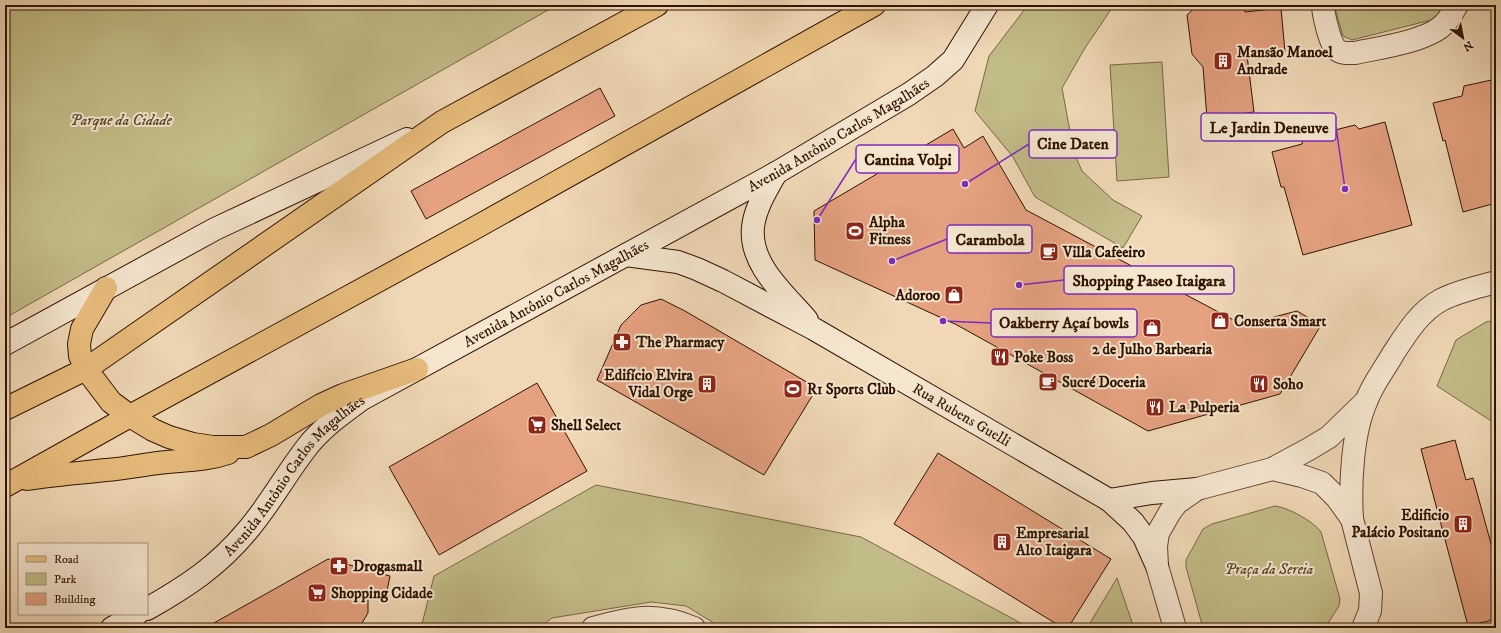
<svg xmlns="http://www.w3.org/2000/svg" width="1501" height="633" font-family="'IM FELL DW Pica',serif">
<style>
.green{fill:#c2bc88;stroke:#786844}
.building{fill:#e5a180;stroke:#2f1301}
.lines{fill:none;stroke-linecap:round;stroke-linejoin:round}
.street-casing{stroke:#5f442e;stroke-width:24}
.secondary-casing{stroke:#2f1301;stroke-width:24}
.primary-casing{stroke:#2f1301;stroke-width:24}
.street{stroke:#f5e6d0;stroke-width:22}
.secondary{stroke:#f5e6d0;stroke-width:22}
.primary{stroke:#e8bc7b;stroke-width:22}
.labels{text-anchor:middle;stroke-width:4;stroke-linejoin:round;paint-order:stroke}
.poi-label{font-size:15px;font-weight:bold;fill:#2f1301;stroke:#f5e6d0;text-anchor:start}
.park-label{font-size:15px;font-style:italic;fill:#5b462a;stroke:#f5e6d0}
.street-label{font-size:15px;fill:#2f1301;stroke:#f5e6d0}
.leader{fill:none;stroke:#7b2cbf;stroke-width:1.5}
.callout-dot{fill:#7b2cbf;stroke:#f5e6d0;stroke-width:1.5}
.callout{fill:#f5e6d0;stroke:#7b2cbf;stroke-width:1.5}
.callout-label{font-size:16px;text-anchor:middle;font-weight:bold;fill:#2f1301}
</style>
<rect width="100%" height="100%" fill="#f0d8b6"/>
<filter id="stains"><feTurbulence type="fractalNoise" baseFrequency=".005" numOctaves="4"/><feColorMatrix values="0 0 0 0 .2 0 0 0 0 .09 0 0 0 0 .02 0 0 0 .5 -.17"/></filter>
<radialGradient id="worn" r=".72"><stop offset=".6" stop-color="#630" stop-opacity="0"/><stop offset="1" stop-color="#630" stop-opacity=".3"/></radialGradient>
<g class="green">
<path d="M5,5H557L5,318Z"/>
<path d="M1028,5H1114L1085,48L1062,88L1074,153L1082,171L1113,200L1142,216L1123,248L1035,197L1013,157L975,111L989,56Z"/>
<path d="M1334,5H1444L1438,14L1431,20L1352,40L1343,36Z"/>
<path d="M1162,62L1169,177L1117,181L1110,65Z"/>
<path d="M1496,320V424L1437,386L1456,340L1486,322Z"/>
<path d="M596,485L861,537L1030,628H722L686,606L651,602L552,618L538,628H421L434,576Z"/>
<path d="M1275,506C1289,508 1313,521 1321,532L1340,599L1339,606L1325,628H1203L1186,567V560L1203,529L1212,524Z"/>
<path d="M1117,578L1134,628H1087Z"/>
</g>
<g class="building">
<path d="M1198,5H1244L1245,12L1281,8L1285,52L1247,55L1254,112L1207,118L1203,67L1192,54L1187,15Z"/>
<path d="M1496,79V203L1463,212L1445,140L1443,141L1433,103L1462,96L1464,86Z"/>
<path d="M600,88L615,116L426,219L411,191Z"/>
<path d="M1385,122L1412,225L1303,255L1284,187H1281L1272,152L1302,144L1303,138L1355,125L1359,129Z"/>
<path d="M953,129L964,148L983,136L1026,210L1243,325L1297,311L1321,325L1280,394L1148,431L957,325L815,260L814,211Z"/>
<path d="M661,299L685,311L817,388L764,475L597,380L621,325L641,305Z"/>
<path d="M537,383L587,471L439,555L389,467Z"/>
<path d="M1455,440L1466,480L1473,478L1496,562V619L1468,626L1421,449Z"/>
<path d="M938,453L1111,559L1068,628H1063L894,524Z"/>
<path d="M328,559L390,576L386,596L368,591V613L359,628H205Z"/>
</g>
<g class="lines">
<g class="street-casing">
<g id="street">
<path d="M1323,5C1323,13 1330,44 1336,49C1341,54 1348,53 1355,53C1378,48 1430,41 1445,23C1450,18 1453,11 1457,5"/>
<path d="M1272,469L1309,449L1329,437L1364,403"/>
<path d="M1352,519C1350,484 1352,434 1366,402C1372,385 1384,370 1393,354C1406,334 1419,312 1441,300C1458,291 1478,287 1496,282"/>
<path d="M593,628C632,617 655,612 694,628"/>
<path d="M1175,628L1157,566L1156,546L1158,533L1170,512L1177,503L1197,489L1272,469L1302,476L1322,483L1337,498L1352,519L1371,593L1370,611L1363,628"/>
</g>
</g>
<g class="secondary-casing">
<g id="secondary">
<path d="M776,173C767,189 755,208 753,227C749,265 785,294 807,320"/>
<path id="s1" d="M626,255L678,262L697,269L723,281L814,329L1109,500L1133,522L1144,537L1157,566"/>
<path d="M5,344L215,229L407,139"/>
<path d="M1109,500L1152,493L1197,489"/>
<path id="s2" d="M147,609C186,587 218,566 247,531C271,503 288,470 311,442C326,425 344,412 362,399L776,173L909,94L935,76L953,60L987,5"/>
<path d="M112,628L137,614"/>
</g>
</g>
<g class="primary-casing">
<g id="primary">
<path d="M106,288L82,329L79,344L80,356L86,369L111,402L130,416L153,430L169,437L193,444L213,447H246L271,435L321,405L343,395L417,369"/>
<path d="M5,409L86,369L442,122L657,5"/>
<path d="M27,479C53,475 80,473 106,470C124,469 141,465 158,463C182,460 205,461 228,453"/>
<path d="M5,486L130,416L473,229L874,5"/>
</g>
</g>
<use href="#street" class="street"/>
<use href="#secondary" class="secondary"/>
<use href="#primary" class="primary"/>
</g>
<defs>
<g id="building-square" transform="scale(1)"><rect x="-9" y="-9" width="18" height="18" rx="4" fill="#8f2418" stroke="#f5e6d0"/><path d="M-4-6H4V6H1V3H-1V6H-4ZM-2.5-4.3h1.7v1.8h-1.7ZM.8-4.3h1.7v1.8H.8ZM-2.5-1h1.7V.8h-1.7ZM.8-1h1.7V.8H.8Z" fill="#fff"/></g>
<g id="stadium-square" transform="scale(1)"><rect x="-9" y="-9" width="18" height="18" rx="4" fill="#8f2418" stroke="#f5e6d0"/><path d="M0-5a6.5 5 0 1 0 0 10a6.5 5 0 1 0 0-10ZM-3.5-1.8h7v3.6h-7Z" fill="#fff"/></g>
<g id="cafe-square" transform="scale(1)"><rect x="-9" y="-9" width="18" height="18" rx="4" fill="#8f2418" stroke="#f5e6d0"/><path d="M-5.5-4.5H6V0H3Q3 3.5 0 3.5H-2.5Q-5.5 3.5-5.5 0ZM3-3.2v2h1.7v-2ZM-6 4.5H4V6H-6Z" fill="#fff"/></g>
<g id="shop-square" transform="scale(1)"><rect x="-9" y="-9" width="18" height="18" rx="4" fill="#8f2418" stroke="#f5e6d0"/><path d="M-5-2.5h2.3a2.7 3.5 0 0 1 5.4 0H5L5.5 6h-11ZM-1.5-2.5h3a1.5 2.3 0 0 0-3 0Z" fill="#fff"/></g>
<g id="pharmacy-square" transform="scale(1)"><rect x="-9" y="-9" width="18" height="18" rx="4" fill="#8f2418" stroke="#f5e6d0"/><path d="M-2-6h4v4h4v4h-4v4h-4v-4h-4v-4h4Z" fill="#fff"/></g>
<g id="restaurant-square" transform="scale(1)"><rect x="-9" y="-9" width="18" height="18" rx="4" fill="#8f2418" stroke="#f5e6d0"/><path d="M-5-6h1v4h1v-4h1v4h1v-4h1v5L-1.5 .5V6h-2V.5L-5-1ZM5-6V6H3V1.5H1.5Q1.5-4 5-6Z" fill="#fff"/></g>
<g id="supermarket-square" transform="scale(1)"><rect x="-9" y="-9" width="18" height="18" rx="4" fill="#8f2418" stroke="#f5e6d0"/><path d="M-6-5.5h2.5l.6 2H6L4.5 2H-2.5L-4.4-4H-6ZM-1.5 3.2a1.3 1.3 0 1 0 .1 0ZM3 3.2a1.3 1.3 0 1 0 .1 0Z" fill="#fff"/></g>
</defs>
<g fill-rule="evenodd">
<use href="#building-square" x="1223" y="61"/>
<use href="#stadium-square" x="855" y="231"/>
<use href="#cafe-square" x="1049" y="252"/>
<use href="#shop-square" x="954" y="295"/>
<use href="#shop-square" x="1220" y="321"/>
<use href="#shop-square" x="1152" y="328"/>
<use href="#pharmacy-square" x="622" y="342"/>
<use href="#restaurant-square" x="1000" y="357"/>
<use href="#cafe-square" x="1048" y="382"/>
<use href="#building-square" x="707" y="384"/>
<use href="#restaurant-square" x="1259" y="384"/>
<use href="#stadium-square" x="793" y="389"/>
<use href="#restaurant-square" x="1155" y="407"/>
<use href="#supermarket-square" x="537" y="425"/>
<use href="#building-square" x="1463" y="524"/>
<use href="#building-square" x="1002" y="542"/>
<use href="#pharmacy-square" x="339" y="566"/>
<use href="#supermarket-square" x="317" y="593"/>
</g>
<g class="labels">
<g class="poi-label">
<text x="1237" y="57">Mansão Manoel<tspan x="1237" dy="17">Andrade</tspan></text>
<text x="869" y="227">Alpha<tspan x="869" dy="17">Fitness</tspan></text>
<text x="1063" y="257">Villa Cafeeiro</text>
<text x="940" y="300" text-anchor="end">Adoroo</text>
<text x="1234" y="326">Conserta Smart</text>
<text x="636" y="347">The Pharmacy</text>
<text x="1152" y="354" text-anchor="middle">2 de Julho Barbearia</text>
<text x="1014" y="362">Poke Boss</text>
<text x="693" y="380" text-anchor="end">Edifício Elvira<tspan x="693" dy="17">Vidal Orge</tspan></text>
<text x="1062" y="387">Sucré Doceria</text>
<text x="1273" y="389">Soho</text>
<text x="807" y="394">R1 Sports Club</text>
<text x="1169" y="412">La Pulperia</text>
<text x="551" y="430">Shell Select</text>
<text x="1449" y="520" text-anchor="end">Edificio<tspan x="1449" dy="17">Palácio Positano</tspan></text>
<text x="1016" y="538">Empresarial<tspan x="1016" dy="17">Alto Itaigara</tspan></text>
<text x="353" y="571">Drogasmall</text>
<text x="331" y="598">Shopping Cidade</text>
</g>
<g class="park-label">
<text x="121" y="125">Parque da Cidade</text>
<text x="1269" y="574">Praça da Sereia</text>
</g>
<g class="street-label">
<text dy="5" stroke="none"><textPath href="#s2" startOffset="849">Avenida Antônio Carlos Magalhães</textPath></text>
<text dy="5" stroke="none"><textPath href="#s2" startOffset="525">Avenida Antônio Carlos Magalhães</textPath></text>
<text dy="5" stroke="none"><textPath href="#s1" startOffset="375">Rua Rubens Guelli</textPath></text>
<text dy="5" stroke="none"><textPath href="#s2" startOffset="201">Avenida Antônio Carlos Magalhães</textPath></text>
</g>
</g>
<path class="leader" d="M1345 189L1336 127M965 184L1029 144M817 220L856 159M892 261L947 239M1019 285L1064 280M943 321L991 323"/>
<g class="callout-dot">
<circle cx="1345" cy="189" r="4"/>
<circle cx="965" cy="184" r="4"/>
<circle cx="817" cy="220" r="4"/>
<circle cx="892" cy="261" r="4"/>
<circle cx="1019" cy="285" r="4"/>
<circle cx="943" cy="321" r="4"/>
</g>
<g class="callout">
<rect x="1201" y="113" width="135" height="28" rx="4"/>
<rect x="1029" y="130" width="88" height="28" rx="4"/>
<rect x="856" y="145" width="103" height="28" rx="4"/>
<rect x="947" y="225" width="85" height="28" rx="4"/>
<rect x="1064" y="266" width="170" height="28" rx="4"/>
<rect x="991" y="309" width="146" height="28" rx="4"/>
</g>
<g class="callout-label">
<text x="1269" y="133">Le Jardin Deneuve</text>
<text x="1073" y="149">Cine Daten</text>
<text x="908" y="165">Cantina Volpi</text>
<text x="990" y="245">Carambola</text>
<text x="1149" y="286">Shopping Paseo Itaigara</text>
<text x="1064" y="328">Oakberry Açaí bowls</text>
</g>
<rect width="1501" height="633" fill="none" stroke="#f0d8b6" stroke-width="20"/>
<rect x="6" y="6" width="1489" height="621" fill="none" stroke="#2f1301" stroke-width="2"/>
<rect x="10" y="10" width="1481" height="613" fill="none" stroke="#2f1301"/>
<rect x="18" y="543" width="130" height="72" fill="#f5e6d0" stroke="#a6927d"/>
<rect x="26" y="556" width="20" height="6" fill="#e8bc7b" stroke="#a6927d"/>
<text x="54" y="563" font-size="12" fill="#2f1301">Road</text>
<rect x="26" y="573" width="20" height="12" fill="#c2bc88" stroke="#a6927d"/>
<text x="54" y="583" font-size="12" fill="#2f1301">Park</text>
<rect x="26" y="593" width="20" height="12" fill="#e5a180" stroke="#a6927d"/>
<text x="54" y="603" font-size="12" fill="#2f1301">Building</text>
<g transform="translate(1463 38) rotate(148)" stroke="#f5e6d0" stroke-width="3" paint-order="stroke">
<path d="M0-3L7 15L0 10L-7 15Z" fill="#2f1301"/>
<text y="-6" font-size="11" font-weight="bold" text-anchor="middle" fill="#2f1301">N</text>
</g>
<rect width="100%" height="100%" filter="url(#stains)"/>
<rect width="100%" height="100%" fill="url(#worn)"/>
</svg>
